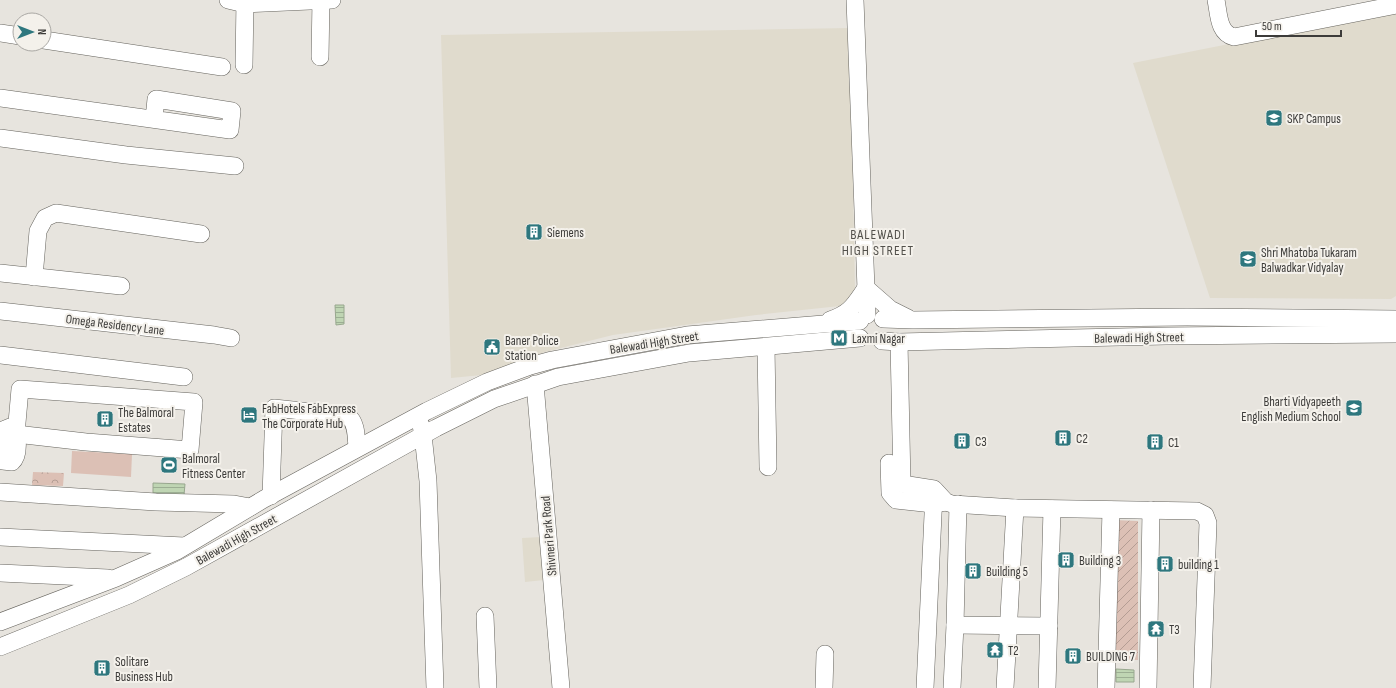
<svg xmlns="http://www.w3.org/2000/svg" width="1396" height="688" font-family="'Sofia Sans Condensed',sans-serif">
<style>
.built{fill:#e0dbcd}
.park{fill:url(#park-crowns)}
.garden{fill:url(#garden-furrows)}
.pitch{fill:#dcc0b5}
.water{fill:url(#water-rules);stroke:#98a78e}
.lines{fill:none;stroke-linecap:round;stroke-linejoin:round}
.minor-casing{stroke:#65635d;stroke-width:18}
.minor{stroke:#fff;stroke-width:17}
.labels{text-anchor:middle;stroke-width:4;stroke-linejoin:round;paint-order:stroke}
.poi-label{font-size:13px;fill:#3c3b39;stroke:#f4f1eb;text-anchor:start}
.street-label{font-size:13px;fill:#3c3b39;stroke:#f4f1eb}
.neighbourhood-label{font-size:14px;letter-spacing:1px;fill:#52504b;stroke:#f4f1eb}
</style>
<defs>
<pattern id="park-crowns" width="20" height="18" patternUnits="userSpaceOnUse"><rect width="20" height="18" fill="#dcc0b5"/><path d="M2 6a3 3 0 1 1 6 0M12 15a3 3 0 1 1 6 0" fill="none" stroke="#b49d94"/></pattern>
<pattern id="garden-furrows" width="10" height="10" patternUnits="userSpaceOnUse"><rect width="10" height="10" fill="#dcc0b5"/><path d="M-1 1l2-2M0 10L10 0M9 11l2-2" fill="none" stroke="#b49d94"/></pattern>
<pattern id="water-rules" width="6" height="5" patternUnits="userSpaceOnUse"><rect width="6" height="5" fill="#bfd5b3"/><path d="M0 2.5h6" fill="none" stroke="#9cae93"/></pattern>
</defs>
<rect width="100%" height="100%" fill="#e7e4de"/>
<g class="built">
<path d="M1396,11V296L1391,299L1210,298L1133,63Z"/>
<path d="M850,28L855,289L849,302L840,306L756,315L613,335L545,352L482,375L451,378L441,35Z"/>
<path d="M541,537L544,580L525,582L522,538Z"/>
</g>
<path class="park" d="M33,472L64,473L63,486L32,485Z"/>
<path class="garden" d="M1114,520L1138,521V660H1113Z"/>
<path class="pitch" d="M72,451L132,454L131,477L71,473Z"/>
<g class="water">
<path d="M335,305H344V324L336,325Z"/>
<path d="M153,483L185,484L184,495L153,494Z"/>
<path d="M1116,669L1134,670V682H1116Z"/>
</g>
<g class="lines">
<g class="minor-casing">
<g id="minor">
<path d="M228,0L245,4L332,0"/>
<path d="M855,0L867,315"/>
<path d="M1216,0C1219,14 1218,33 1234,37L1396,5"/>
<path d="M0,33L20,36"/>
<path d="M44,40L222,67"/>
<path d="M320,57L321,0"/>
<path d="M244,65L245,0"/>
<path d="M0,98L230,130L232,111L156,99L154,119"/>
<path d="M0,138L126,155L235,166"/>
<path d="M0,273L121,286"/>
<path d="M34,277L38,231L45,218L56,213L201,234"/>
<path d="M866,288L890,309L908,318"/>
<path d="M0,311L214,335L231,338"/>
<path d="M883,319L913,320L1187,317L1396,319"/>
<path d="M830,320C851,313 854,305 866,288"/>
<path d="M882,341L899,342L1166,336L1396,334"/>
<path d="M899,342L902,484L934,489L946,502L952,504L1015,508L1197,511L1205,515L1208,523L1202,688"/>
<path d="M766,347L768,467"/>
<path d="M0,355L184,377"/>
<path d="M535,384L561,688"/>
<path d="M20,389L194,402L190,450L86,442L16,434Z"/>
<path d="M421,425L423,435L428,481L435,688"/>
<path d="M10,427C20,432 19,456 12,462L3,461L2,457L3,430Z"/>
<path d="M889,463L890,493L896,500L933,504L946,502"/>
<path d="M0,492L156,502L234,504L250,507"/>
<path d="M271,496L274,408L348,416C357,423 356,437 357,448"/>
<path d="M958,504L955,625L1049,626"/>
<path d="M0,537L184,546"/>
<path d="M0,573L108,578"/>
<path d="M485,616L488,688"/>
<path d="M0,622L116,578L177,551L264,499L427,411L487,382L530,366L552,360L687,335L860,321"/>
<path d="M0,647L129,595L186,567L436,428L494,399L558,377L689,353L860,338"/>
<path d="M824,688L825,654"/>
<path d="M925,688L934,493"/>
<path d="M952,688L955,625"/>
<path d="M1005,688L1015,508"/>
<path d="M1047,688L1052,509"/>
<path d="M1106,688L1111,510"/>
<path d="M1148,688L1151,510"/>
</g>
</g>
<use href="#minor" class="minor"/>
</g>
<defs>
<g id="university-square" transform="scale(0.9)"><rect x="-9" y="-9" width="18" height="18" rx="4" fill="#2e777e" stroke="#f4f1eb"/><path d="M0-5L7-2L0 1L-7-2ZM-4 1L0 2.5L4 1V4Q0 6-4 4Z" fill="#fff"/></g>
<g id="building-square" transform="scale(0.9)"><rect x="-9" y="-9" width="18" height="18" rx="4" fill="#2e777e" stroke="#f4f1eb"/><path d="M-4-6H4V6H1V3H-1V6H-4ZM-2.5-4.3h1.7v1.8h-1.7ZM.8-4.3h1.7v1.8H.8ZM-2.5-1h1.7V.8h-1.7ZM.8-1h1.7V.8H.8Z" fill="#fff"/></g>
<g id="school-square" transform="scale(0.9)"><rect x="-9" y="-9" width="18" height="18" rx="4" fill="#2e777e" stroke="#f4f1eb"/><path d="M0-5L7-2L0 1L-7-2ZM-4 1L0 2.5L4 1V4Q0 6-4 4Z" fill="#fff"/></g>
<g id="metro-square" transform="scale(0.9)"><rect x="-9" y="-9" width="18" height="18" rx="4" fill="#2e777e" stroke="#f4f1eb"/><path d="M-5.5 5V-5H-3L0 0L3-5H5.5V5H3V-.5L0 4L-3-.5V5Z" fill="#fff"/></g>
<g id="civic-square" transform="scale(0.9)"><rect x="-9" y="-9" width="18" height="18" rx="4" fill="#2e777e" stroke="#f4f1eb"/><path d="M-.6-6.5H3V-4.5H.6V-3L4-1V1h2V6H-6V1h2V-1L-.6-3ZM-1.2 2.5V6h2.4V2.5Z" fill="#fff"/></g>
<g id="hotel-square" transform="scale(0.9)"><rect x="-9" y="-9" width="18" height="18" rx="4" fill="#2e777e" stroke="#f4f1eb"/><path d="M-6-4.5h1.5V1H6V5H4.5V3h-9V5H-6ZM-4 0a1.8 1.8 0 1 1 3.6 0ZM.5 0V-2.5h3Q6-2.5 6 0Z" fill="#fff"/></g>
<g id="stadium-square" transform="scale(0.9)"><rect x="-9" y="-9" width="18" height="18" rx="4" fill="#2e777e" stroke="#f4f1eb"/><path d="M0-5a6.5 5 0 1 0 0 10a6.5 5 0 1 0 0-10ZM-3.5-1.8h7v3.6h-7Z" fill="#fff"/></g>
<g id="temple-square" transform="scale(0.9)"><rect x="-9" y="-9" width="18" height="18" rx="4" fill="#2e777e" stroke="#f4f1eb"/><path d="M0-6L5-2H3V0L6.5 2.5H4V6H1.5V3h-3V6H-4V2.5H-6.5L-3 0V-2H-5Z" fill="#fff"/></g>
</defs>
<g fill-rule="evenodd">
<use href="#university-square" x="1274" y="118"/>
<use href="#building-square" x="534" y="232"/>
<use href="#school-square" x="1248" y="259"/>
<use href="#metro-square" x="839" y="338"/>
<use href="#civic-square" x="492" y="347"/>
<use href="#school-square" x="1354" y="408"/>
<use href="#hotel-square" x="249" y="415"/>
<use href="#building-square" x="105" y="419"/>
<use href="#building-square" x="1063" y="438"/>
<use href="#building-square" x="962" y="441"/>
<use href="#building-square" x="1155" y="442"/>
<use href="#stadium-square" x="169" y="465"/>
<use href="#building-square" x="1066" y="560"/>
<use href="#building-square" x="1165" y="564"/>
<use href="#building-square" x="973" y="571"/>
<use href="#temple-square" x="1156" y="629"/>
<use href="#temple-square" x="995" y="650"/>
<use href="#building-square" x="1073" y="656"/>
<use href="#building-square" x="102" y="668"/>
</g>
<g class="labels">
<g class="poi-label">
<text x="1287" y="123">SKP Campus</text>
<text x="547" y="237">Siemens</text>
<text x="1261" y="257">Shri Mhatoba Tukaram<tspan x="1261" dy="15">Balwadkar Vidyalay</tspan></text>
<text x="852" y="343">Laxmi Nagar</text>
<text x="505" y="345">Baner Police<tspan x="505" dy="15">Station</tspan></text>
<text x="1341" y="406" text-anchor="end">Bharti Vidyapeeth<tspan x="1341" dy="15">English Medium School</tspan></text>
<text x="262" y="413">FabHotels FabExpress<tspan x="262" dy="15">The Corporate Hub</tspan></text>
<text x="118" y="417">The Balmoral<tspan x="118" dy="15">Estates</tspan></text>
<text x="1076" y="443">C2</text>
<text x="975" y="446">C3</text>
<text x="1168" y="447">C1</text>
<text x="182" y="463">Balmoral<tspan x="182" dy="15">Fitness Center</tspan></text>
<text x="1079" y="565">Building 3</text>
<text x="1178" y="569">building 1</text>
<text x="986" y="576">Building 5</text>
<text x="1169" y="634">T3</text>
<text x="1008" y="655">T2</text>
<text x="1086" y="661">BUILDING 7</text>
<text x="115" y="666">Solitare<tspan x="115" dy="15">Business Hub</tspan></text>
</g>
<g class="street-label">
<text transform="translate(115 324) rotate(7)" y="5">Omega Residency Lane</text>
<text transform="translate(1139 337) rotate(-1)" y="5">Balewadi High Street</text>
<text transform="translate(654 342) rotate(-9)" y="5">Balewadi High Street</text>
<text transform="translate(548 536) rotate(-95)" y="5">Shivneri Park Road</text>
<text transform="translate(236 539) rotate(-29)" y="5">Balewadi High Street</text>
</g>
<g class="neighbourhood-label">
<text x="878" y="239">BALEWADI<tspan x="878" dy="16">HIGH STREET</tspan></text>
</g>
</g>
<g transform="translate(32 32) rotate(90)"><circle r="19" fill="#f4f1eb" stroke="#aaa8a4"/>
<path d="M0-3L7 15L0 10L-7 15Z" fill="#2e777e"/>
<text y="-6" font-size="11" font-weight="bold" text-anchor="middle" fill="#3c3b39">N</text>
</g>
<path d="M1256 30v6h85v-6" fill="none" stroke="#3c3b39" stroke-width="2"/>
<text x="1262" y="30" font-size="12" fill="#3c3b39" stroke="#f4f1eb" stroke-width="3" paint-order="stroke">50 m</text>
</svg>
